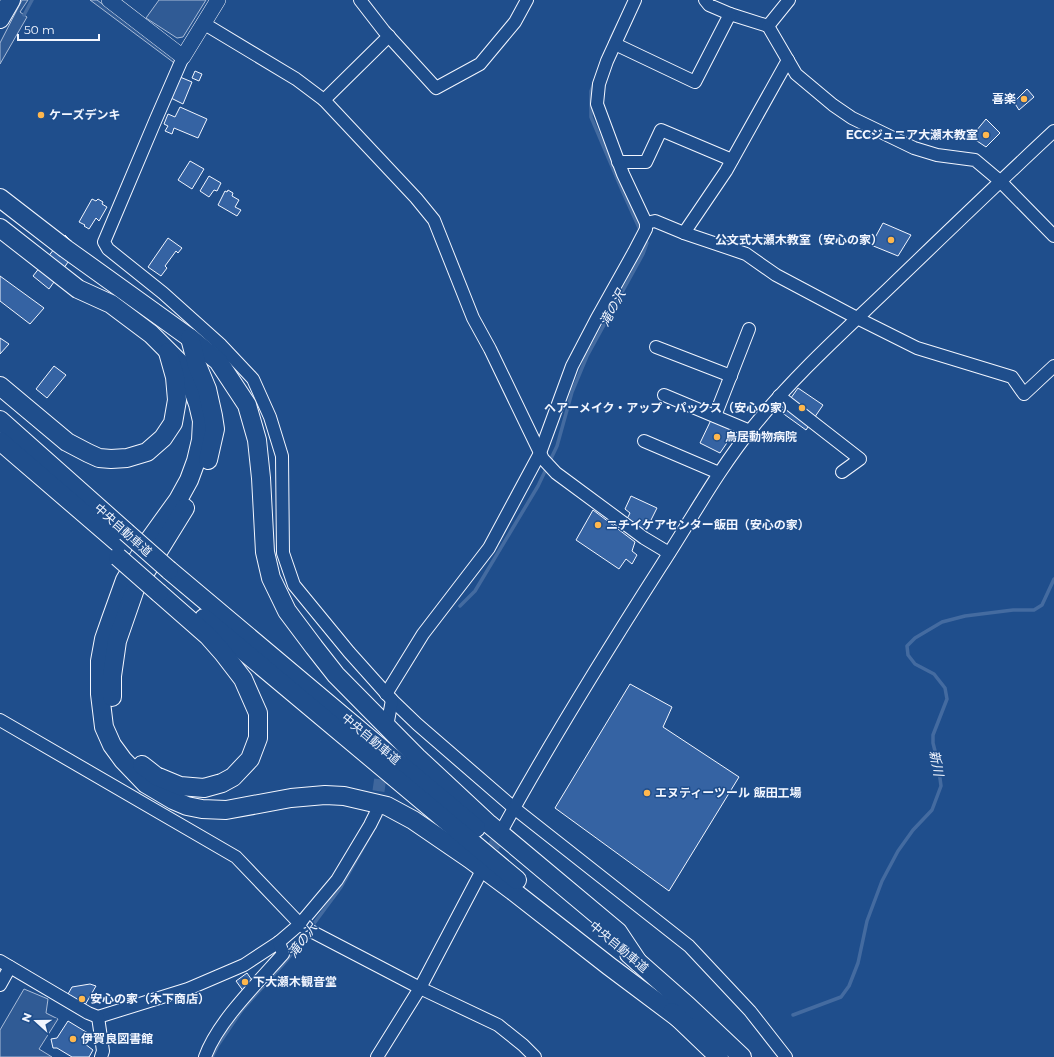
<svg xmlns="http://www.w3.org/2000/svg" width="1054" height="1057" font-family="Montserrat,'Noto Sans JP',sans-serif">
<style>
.built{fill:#305b95;stroke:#a8bbd7}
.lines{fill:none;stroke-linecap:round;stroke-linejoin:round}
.stream{stroke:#446ba0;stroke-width:3.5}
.building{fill:#3563a3;stroke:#f2f6ff}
.minor-tunnel{stroke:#3f679d;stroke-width:12;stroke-dasharray:12 6;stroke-linecap:butt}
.minor-casing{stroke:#f2f6ff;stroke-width:14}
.major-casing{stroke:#f2f6ff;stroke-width:16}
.highway-casing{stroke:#f2f6ff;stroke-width:20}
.minor{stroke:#1f4e8c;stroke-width:12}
.major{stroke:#1f4e8c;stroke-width:15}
.highway{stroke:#1f4e8c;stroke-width:18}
.highway-bridge-casing{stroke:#f2f6ff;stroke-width:20;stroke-linecap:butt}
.highway-bridge{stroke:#1f4e8c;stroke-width:18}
.poi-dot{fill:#ffb74d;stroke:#1f4e8c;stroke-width:1.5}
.labels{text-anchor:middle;stroke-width:3;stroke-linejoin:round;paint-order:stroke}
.poi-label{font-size:12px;font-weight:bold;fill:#f2f6ff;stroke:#1f4e8c;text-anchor:start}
.street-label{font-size:12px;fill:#f2f6ff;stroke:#1f4e8c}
.water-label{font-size:13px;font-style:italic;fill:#f2f6ff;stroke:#1f4e8c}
</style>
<rect width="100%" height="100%" fill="#1f4e8c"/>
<g class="built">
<path d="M22,0H28L20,12L27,17L0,64V43Z"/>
<path d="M90,0H97L175,58L176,62L175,65L173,62Z"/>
<path d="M159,0H206L183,37L177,38L146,18Z"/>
<path d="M24,989L48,999L46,1013L58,1019L39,1049L52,1057H0V1030Z"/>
</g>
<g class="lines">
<g class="stream">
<path d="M24,15L32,0"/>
<path d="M611,38L619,22"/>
<path d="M594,83L591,91V117L622,190L641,232"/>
<path d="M460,606L475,591L538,486L557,446L572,392L587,356L643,254L647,243L645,239"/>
<path d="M793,1015L841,997L849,986L858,963L867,921L882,881L898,851L913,830L932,810L941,786L938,763L933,743V735L947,699L945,688L934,674L915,664L908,655L907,646L915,638L942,622L965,616L1013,610H1034L1042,605L1054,579"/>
<path d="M212,1057L218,1045L242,1010L287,960L341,887L375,827"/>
</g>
</g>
<g class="building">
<path d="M195,71L202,74L199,81L192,78Z"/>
<path d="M180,77L192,82L183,104L171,98Z"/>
<path d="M1027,89L1034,97L1019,110L1014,102Z"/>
<path d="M180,107L207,119L198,138L174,128L172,134L165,131L168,126L164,124L168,114L175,117Z"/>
<path d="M986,119L1000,133L986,147L971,137Z"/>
<path d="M190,161L204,169L192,189L178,180Z"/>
<path d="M209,176L221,183L217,191L214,190L209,197L200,191Z"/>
<path d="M228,190L233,193L232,196L239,200L235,207L241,210L237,216L218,205L225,191L227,192Z"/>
<path d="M92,199L96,201L98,199L103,202L102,204L107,207L99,221L96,218L89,229L84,226L85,225L79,222Z"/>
<path d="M883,223L911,235L898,256L871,245Z"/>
<path d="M65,235L78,248L49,289L33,276Z"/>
<path d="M168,238L182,248L178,253L176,251L165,266L167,268L161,276L148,267Z"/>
<path d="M0,276L44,308L30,324L0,301Z"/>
<path d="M0,338L9,344L0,354Z"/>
<path d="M54,366L66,375L47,398L36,389Z"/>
<path d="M798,388L823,405L806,430L781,412Z"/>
<path d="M711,420L735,431L720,453L700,443Z"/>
<path d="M631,496L657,508L643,536L624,525L630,513L625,509Z"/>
<path d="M593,510L635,542L632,551L637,555L632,564L626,559L619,569L576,540Z"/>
<path d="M630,684L672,707L663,727L739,777L669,891L555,808Z"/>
<path d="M247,973L254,983L244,992L236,981Z"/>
<path d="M90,984L96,986L85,1005L68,994L72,987Z"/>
<path d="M68,1021L91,1035L85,1044L93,1050L89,1057H72L57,1048H53L51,1039L57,1038Z"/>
</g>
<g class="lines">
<g class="minor-tunnel">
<path d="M376,809L388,723"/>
<path d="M485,863L503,828"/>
</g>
<g class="minor-casing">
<g id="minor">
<path d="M360,0L384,31L436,88L480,64L515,22L527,0"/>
<path d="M705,0L709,5L730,14L768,26L796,74L833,105L852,118L914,148L937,155L975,160L1000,181L1054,236"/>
<path d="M203,23L296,79L324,100L416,198L434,220L473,318L490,349L543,459L556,473L644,538L669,553"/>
<path d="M768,26L789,0"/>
<path d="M615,44L695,82L730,14"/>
<path d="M183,57L156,119L104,242L108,249L163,293L221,345L253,379L270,417L282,456L283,553L294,585L349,652L392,700L417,724L514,808L689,946L750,1011L786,1057"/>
<path d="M324,100L389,36"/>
<path d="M618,162H646L661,130L732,160"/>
<path d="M646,223L655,221L684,233L746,254L776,275L857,318L917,348L1012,377L1024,394L1054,366"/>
<path d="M684,233L726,171L788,60"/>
<path d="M656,347L731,376"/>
<path d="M664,395L750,431"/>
<path d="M779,396L860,459L842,472"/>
<path d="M715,416L749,329"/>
<path d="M644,441L719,473"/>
<path d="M386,694L423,634L489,548L540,453L572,366L596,320L634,252L646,229V223L623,174L597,104L599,84L607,61L635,0"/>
<path d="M0,720L236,857L300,924L305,928L420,988L498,1025L523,1045L535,1057"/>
<path d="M388,721L392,700"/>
<path d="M503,828C552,739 606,652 661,566C691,520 718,470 753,427C793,377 841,334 888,289C943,236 998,183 1054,131"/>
<path d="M0,961L88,1013L98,1017L188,989L244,965L279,942L300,924L337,880L370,825L376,813"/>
<path d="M0,985L10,967"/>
<path d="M98,1017L103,1051L101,1057"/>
<path d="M205,1057C211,1040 221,1026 232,1012C248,992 266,973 283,954L279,942"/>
<path d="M377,1057L420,988L479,876"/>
</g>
</g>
<g class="major-casing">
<path id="major" d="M109,0L183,57L218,0"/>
</g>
<g class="highway-casing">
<g id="highway">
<path d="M0,19L11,0"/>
<path d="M0,198L66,249L190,338L218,361L247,405L257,440L261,478L265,552L271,578L287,611L314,647L336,675L417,757L489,824L618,932L638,962"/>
<path d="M0,228L78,289L111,304L151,334L185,368L198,404L202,421L201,440L196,461L189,480L178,500L147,543L125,580L111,619L104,639L100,661V694L104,727L112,745L123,760L146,784L173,800L187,806L202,809L226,810L291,798L325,795L344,796L387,806L413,820L470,859L513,891L609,966L681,1020"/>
<path d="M190,338L197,365L207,389L213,416L215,429L208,460"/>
<path d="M0,386L67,442L88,453L99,458L111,459L127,458L147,452L163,438L173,423L177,400L175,377L168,352"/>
<path d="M0,420L126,532"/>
<path d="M0,441L123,547"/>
<path d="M169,570L476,828"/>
<path d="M204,618L517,880"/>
<path d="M112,697V676L117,641L135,589L185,508"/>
<path d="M142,765L156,776L180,786L204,788L222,783L233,777L250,759L258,738V713L243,679L223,653L208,636L159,593"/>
<path d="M629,954L688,1006L742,1057"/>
<path d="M672,1012L719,1057"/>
</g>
</g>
<use href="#minor" class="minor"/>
<use href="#major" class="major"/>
<use href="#highway" class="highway"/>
<g class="highway-bridge-casing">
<g id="highway-bridge">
<path d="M126,532L169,570"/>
<path d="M118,557L159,593"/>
</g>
</g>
<use href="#highway-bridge" class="highway-bridge"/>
</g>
<g class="poi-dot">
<circle cx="1024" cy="99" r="4"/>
<circle cx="41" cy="115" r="4"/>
<circle cx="986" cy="135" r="4"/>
<circle cx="891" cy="240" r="4"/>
<circle cx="802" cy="408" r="4"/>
<circle cx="717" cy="437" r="4"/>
<circle cx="598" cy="525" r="4"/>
<circle cx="647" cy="793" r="4"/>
<circle cx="245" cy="982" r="4"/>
<circle cx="82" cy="999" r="4"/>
<circle cx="73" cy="1039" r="4"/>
</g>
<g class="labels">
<g class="poi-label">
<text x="1016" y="103" text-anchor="end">喜楽</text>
<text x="49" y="119">ケーズデンキ</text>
<text x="978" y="139" text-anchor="end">ECCジュニア大瀬木教室</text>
<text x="883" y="244" text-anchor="end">公文式大瀬木教室（安心の家）</text>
<text x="794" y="412" text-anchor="end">ヘアーメイク・アップ・パックス（安心の家）</text>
<text x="725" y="441">鳥居動物病院</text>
<text x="606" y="529">ニチイケアセンター飯田（安心の家）</text>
<text x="655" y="797">エヌティーツール 飯田工場</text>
<text x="253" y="986">下大瀬木観音堂</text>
<text x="90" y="1003">安心の家（木下商店）</text>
<text x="81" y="1043">伊賀良図書館</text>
</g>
<g class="street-label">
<text transform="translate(123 530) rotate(42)" y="4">中央自動車道</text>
<text transform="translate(371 739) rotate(40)" y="4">中央自動車道</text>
<text transform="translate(619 947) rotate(40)" y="4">中央自動車道</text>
</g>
<g class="water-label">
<text transform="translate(612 308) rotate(-62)" y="5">滝の沢</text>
<text transform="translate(937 763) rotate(79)" y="5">新川</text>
<text transform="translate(302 940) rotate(-54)" y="5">滝の沢</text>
</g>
</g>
<g transform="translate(36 1021) rotate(291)" stroke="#1f4e8c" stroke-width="3" paint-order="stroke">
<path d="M0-3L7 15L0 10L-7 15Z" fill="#f2f6ff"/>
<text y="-6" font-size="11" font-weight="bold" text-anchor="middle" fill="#f2f6ff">N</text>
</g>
<path d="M18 34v6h81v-6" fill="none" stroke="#f2f6ff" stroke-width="2"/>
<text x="24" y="34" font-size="12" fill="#f2f6ff" stroke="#1f4e8c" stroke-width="3" paint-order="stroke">50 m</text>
</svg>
